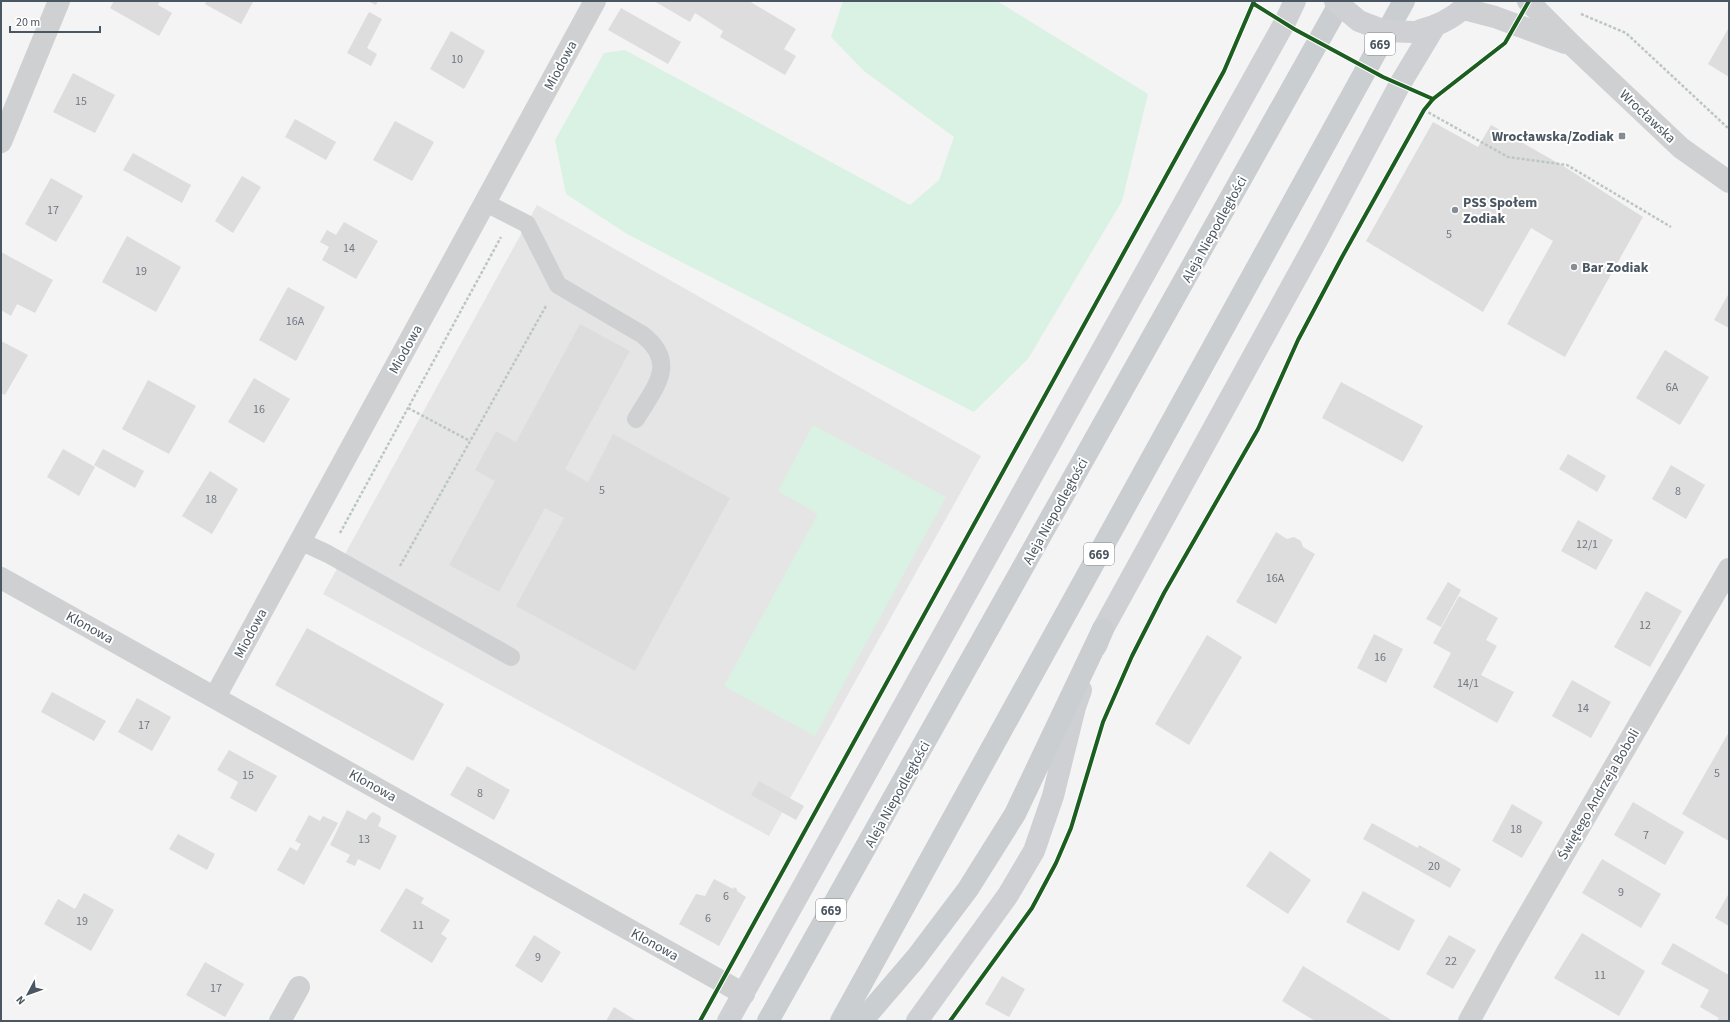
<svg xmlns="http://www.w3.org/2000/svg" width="1730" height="1022" font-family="'Source Sans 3',sans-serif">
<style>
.education{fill:#e6e5e6}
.green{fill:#d9f2e3}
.building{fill:#ddddde}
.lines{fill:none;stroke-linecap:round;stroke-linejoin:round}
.path{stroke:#bcc7c4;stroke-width:2.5;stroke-dasharray:3 2;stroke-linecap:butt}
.service{stroke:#ced0d2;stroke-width:18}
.minor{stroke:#ced0d2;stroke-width:22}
.secondary{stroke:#ced0d4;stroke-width:22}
.primary{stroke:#caced1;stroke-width:22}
.secondary-bridge{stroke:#ced0d4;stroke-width:22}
.cycleway-casing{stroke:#fff;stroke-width:6}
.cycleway{stroke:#1b5e20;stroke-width:4}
.poi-dot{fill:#868d94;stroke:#fff;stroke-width:1.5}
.labels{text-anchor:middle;stroke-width:4;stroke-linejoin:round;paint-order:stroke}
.number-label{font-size:12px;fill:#707881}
.shield{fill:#fff;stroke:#808990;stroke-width:1}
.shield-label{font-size:13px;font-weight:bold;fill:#4a5661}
.street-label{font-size:14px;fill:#4a5661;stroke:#fff}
.poi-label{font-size:14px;font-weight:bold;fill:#4a5661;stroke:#fff;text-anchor:start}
</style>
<rect width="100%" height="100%" fill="#f4f4f4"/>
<path class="education" d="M537,205L981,456L769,836L323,594Z"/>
<g class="green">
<path d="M843,1H997L1148,94L1122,201L1028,359L974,412L627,234L566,194L555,140L604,53L625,50L910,205L939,180L954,137L864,71L831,37Z"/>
<path d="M813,425L946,497L815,736L724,686L818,514L778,491Z"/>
</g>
<g class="building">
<path d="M114,1H160L158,5L172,13L159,36L110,8Z"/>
<path d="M206,1H251L253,2L241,24L205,4Z"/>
<path d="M368,1H378L376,5Z"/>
<path d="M654,1H749L796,29L784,49L796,56L785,75L720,37L723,31L695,13L690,22Z"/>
<path d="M621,8L681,42L668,64L608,30Z"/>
<path d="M369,12L382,19L367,48L377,54L371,66L347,53Z"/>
<path d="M1728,29L1729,30V77L1708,64Z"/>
<path d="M451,31L485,51L464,89L430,69Z"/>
<path d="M73,73L115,95L95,133L53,112Z"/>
<path d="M295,119L336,142L326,160L285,137Z"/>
<path d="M395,121L434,142L412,181L373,160Z"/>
<path d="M1433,122L1478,147L1491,125L1565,167L1643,217L1565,357L1507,324L1553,241L1531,228L1483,312L1366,241Z"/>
<path d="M133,153L191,185L182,203L123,170Z"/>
<path d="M242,176L261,187L233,233L215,221Z"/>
<path d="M51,178L83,196L56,242L25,224Z"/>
<path d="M344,222L378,241L356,279L322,260L329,247L320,242L327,230L336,235Z"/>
<path d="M127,236L181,267L156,312L102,282Z"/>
<path d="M1,252L53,280L35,313L17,304L11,316L1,310Z"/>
<path d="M288,287L325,307L296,361L259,340Z"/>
<path d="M1729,293V328L1714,320Z"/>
<path d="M580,324L630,351L565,469L588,482L613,434L730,498L635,671L516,606L564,518L545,508L499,592L449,565L495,481L475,470L496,431L516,442Z"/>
<path d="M1,341L28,355L5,395L1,393Z"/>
<path d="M1665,350L1709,377L1680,425L1636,398Z"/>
<path d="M254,378L290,399L264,443L228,422Z"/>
<path d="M148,380L196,406L169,454L122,429Z"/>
<path d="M1341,382L1423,426L1403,462L1322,418Z"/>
<path d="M63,449L95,467L79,496L47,477Z"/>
<path d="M103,449L144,471L135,488L94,465Z"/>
<path d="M1568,454L1606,476L1597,492L1559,469Z"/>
<path d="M1671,465L1705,485L1686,519L1652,499Z"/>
<path d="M210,471L238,489L212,534L182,516Z"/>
<path d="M1578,520L1613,540L1596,570L1561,551Z"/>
<path d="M1276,532L1287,539L1294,537L1301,541L1303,547L1315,554L1276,624L1236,602Z"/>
<path d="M1448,582L1461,590L1441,627L1426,619Z"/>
<path d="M1646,591L1682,611L1650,667L1614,647Z"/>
<path d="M1459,596L1498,618L1486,640L1497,646L1481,675L1514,692L1497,723L1433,687L1451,653L1433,643Z"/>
<path d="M307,628L444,704L413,761L275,685Z"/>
<path d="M1374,634L1403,649L1386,683L1357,668Z"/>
<path d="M1207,635L1242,657L1189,745L1155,724Z"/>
<path d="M1572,680L1611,702L1591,738L1552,716Z"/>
<path d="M52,692L106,721L94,741L41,712Z"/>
<path d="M137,698L171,717L152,751L118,732Z"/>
<path d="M1729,732V841L1682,814Z"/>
<path d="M229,750L277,776L256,812L230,798L238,782L217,770Z"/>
<path d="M467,766L510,790L494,820L450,795Z"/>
<path d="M759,781L804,806L796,820L751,795Z"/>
<path d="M1633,802L1684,832L1665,865L1614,835Z"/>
<path d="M1512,804L1543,822L1522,858L1492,841Z"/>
<path d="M347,810L366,820L369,815L373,812L380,816L381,819L378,826L397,836L380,870L358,859L355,866L346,862L350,855L330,845Z"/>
<path d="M309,815L320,821L323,816L338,823L304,885L277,870L290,847L297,851L301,844L295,841Z"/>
<path d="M1372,823L1418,848L1419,845L1461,869L1450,888L1363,839Z"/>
<path d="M178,834L215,854L207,870L169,849Z"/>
<path d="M1270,851L1311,880L1288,914L1246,886Z"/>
<path d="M1602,859L1661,894L1641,928L1582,893Z"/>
<path d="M714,879L733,889L734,887L737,889V891L746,897L719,946L679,924L696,894L705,896Z"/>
<path d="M406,888L424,898L421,903L450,920L441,934L447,938L432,963L380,931Z"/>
<path d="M1363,891L1415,920L1399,951L1346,922Z"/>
<path d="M84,893L114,910L91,951L44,924L58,899L75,909Z"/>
<path d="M1729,893V926L1715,918Z"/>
<path d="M1582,933L1645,971L1619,1016L1554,978Z"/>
<path d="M534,935L561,952L542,983L515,966Z"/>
<path d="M1449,935L1476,950L1453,989L1426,974Z"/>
<path d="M1673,943L1729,975V1021H1717L1719,1018L1700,1007L1709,990L1661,964Z"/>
<path d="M205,962L244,984L225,1017L186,995Z"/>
<path d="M1303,966L1393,1021H1315L1282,1001Z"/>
<path d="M1002,976L1025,989L1009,1017L985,1004Z"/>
<path d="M614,1007L637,1021H606Z"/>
</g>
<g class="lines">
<g class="path">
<path d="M1581,14L1626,33L1729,129"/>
<path d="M1424,110L1508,157L1567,165L1671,227"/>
<path d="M408,408L470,441"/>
<path d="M340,533L501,237"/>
<path d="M400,566L546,306"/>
</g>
<g class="service">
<path d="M486,203L527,224L558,285L643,335C679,364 654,388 636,419"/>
<path d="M300,541L328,554L511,657"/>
</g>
<g class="minor">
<path d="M1528,1L1572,45L1681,148L1729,182"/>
<path d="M1464,9L1495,17L1565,43"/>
<path d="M1,142L59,1"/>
<path d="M1,578L744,994"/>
<path d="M215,697L595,1"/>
<path d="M280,1021L299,987"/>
<path d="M1469,1021L1507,952L1729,569"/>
</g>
<g class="secondary">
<path d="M1421,30C1441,25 1457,16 1471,1"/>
<path d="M1096,646L1103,629L1317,240L1400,84L1435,26"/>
<path d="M728,1021L1285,22L1295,1"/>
<path d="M917,1021L1008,895L1034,851L1053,796L1075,707L1081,690"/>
</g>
<g class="primary">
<path d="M768,1021L1341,1"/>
<path d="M841,1021L1404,1"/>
<path d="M862,1021L916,958L968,889L1015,814L1103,629"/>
</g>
<path class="secondary-bridge" d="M1335,1L1359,21L1385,31L1413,32"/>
<g class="cycleway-casing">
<g id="cycleway">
<path d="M1254,4L1294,29L1383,77L1433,99"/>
<path d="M700,1021L1224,71L1254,1"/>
<path d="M950,1021L1032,908L1056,863L1071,828L1103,722L1132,656L1164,593L1258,429L1298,340L1342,257L1424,110L1433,99L1505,43L1529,1"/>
</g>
</g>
<use href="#cycleway" class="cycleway"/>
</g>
<g class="poi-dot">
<rect x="1618" y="132" width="8" height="8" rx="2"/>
<circle cx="1455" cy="210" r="4"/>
<circle cx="1574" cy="267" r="4"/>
</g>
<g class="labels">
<g class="number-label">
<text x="457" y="63">10</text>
<text x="81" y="105">15</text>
<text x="53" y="214">17</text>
<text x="1449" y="238">5</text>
<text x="349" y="252">14</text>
<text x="141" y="275">19</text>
<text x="295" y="325">16A</text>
<text x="1672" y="391">6A</text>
<text x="259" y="413">16</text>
<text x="602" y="494">5</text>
<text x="1678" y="495">8</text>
<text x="211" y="503">18</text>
<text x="1587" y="548">12/1</text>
<text x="1275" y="582">16A</text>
<text x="1645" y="629">12</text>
<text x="1380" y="661">16</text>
<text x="1468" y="687">14/1</text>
<text x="1583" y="712">14</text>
<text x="144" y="729">17</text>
<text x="1717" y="777">5</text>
<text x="248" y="779">15</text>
<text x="480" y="797">8</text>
<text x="1516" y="833">18</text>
<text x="1646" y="839">7</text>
<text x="364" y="843">13</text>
<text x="1434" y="870">20</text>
<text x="1621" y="896">9</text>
<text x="726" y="900">6</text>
<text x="708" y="922">6</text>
<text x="82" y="925">19</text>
<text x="418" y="929">11</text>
<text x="538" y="961">9</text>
<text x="1451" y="965">22</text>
<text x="1600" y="979">11</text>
<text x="216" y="992">17</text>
</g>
<g class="shield">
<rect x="1365" y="33" width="30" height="22" rx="3"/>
<rect x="1084" y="543" width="30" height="22" rx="3"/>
<rect x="816" y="899" width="30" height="22" rx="3"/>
</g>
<g class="shield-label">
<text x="1380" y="49">669</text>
<text x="1099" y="559">669</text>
<text x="831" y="915">669</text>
</g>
<g class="street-label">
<text transform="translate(560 65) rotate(-62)" y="5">Miodowa</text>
<text transform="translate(1648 116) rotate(43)" y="5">Wrocławska</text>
<text transform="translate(1214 229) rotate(-61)" y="5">Aleja Niepodległości</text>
<text transform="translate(405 349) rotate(-61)" y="5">Miodowa</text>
<text transform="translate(1055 511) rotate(-61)" y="5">Aleja Niepodległości</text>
<text transform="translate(90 627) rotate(29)" y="5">Klonowa</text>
<text transform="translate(250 633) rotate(-62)" y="5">Miodowa</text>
<text transform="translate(373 785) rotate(29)" y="5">Klonowa</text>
<text transform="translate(897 794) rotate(-61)" y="5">Aleja Niepodległości</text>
<text transform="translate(1598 794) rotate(-60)" y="5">Świętego Andrzeja Boboli</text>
<text transform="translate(655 944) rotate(29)" y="5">Klonowa</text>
</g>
<g class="poi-label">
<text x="1614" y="141" text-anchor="end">Wrocławska/Zodiak</text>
<text x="1463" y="207">PSS Społem<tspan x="1463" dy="16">Zodiak</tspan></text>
<text x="1582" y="272">Bar Zodiak</text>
</g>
</g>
<rect width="1730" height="1022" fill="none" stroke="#4a5661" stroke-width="4"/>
<g transform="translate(28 994) rotate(229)" stroke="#ffffff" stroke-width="3" paint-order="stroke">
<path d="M0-3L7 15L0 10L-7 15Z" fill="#4a5661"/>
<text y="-6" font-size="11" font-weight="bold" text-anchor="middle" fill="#4a5661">N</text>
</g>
<path d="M10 26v6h90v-6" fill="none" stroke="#4a5661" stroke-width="2"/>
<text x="16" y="26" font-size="12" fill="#4a5661" stroke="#ffffff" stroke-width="3" paint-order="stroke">20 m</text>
</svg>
